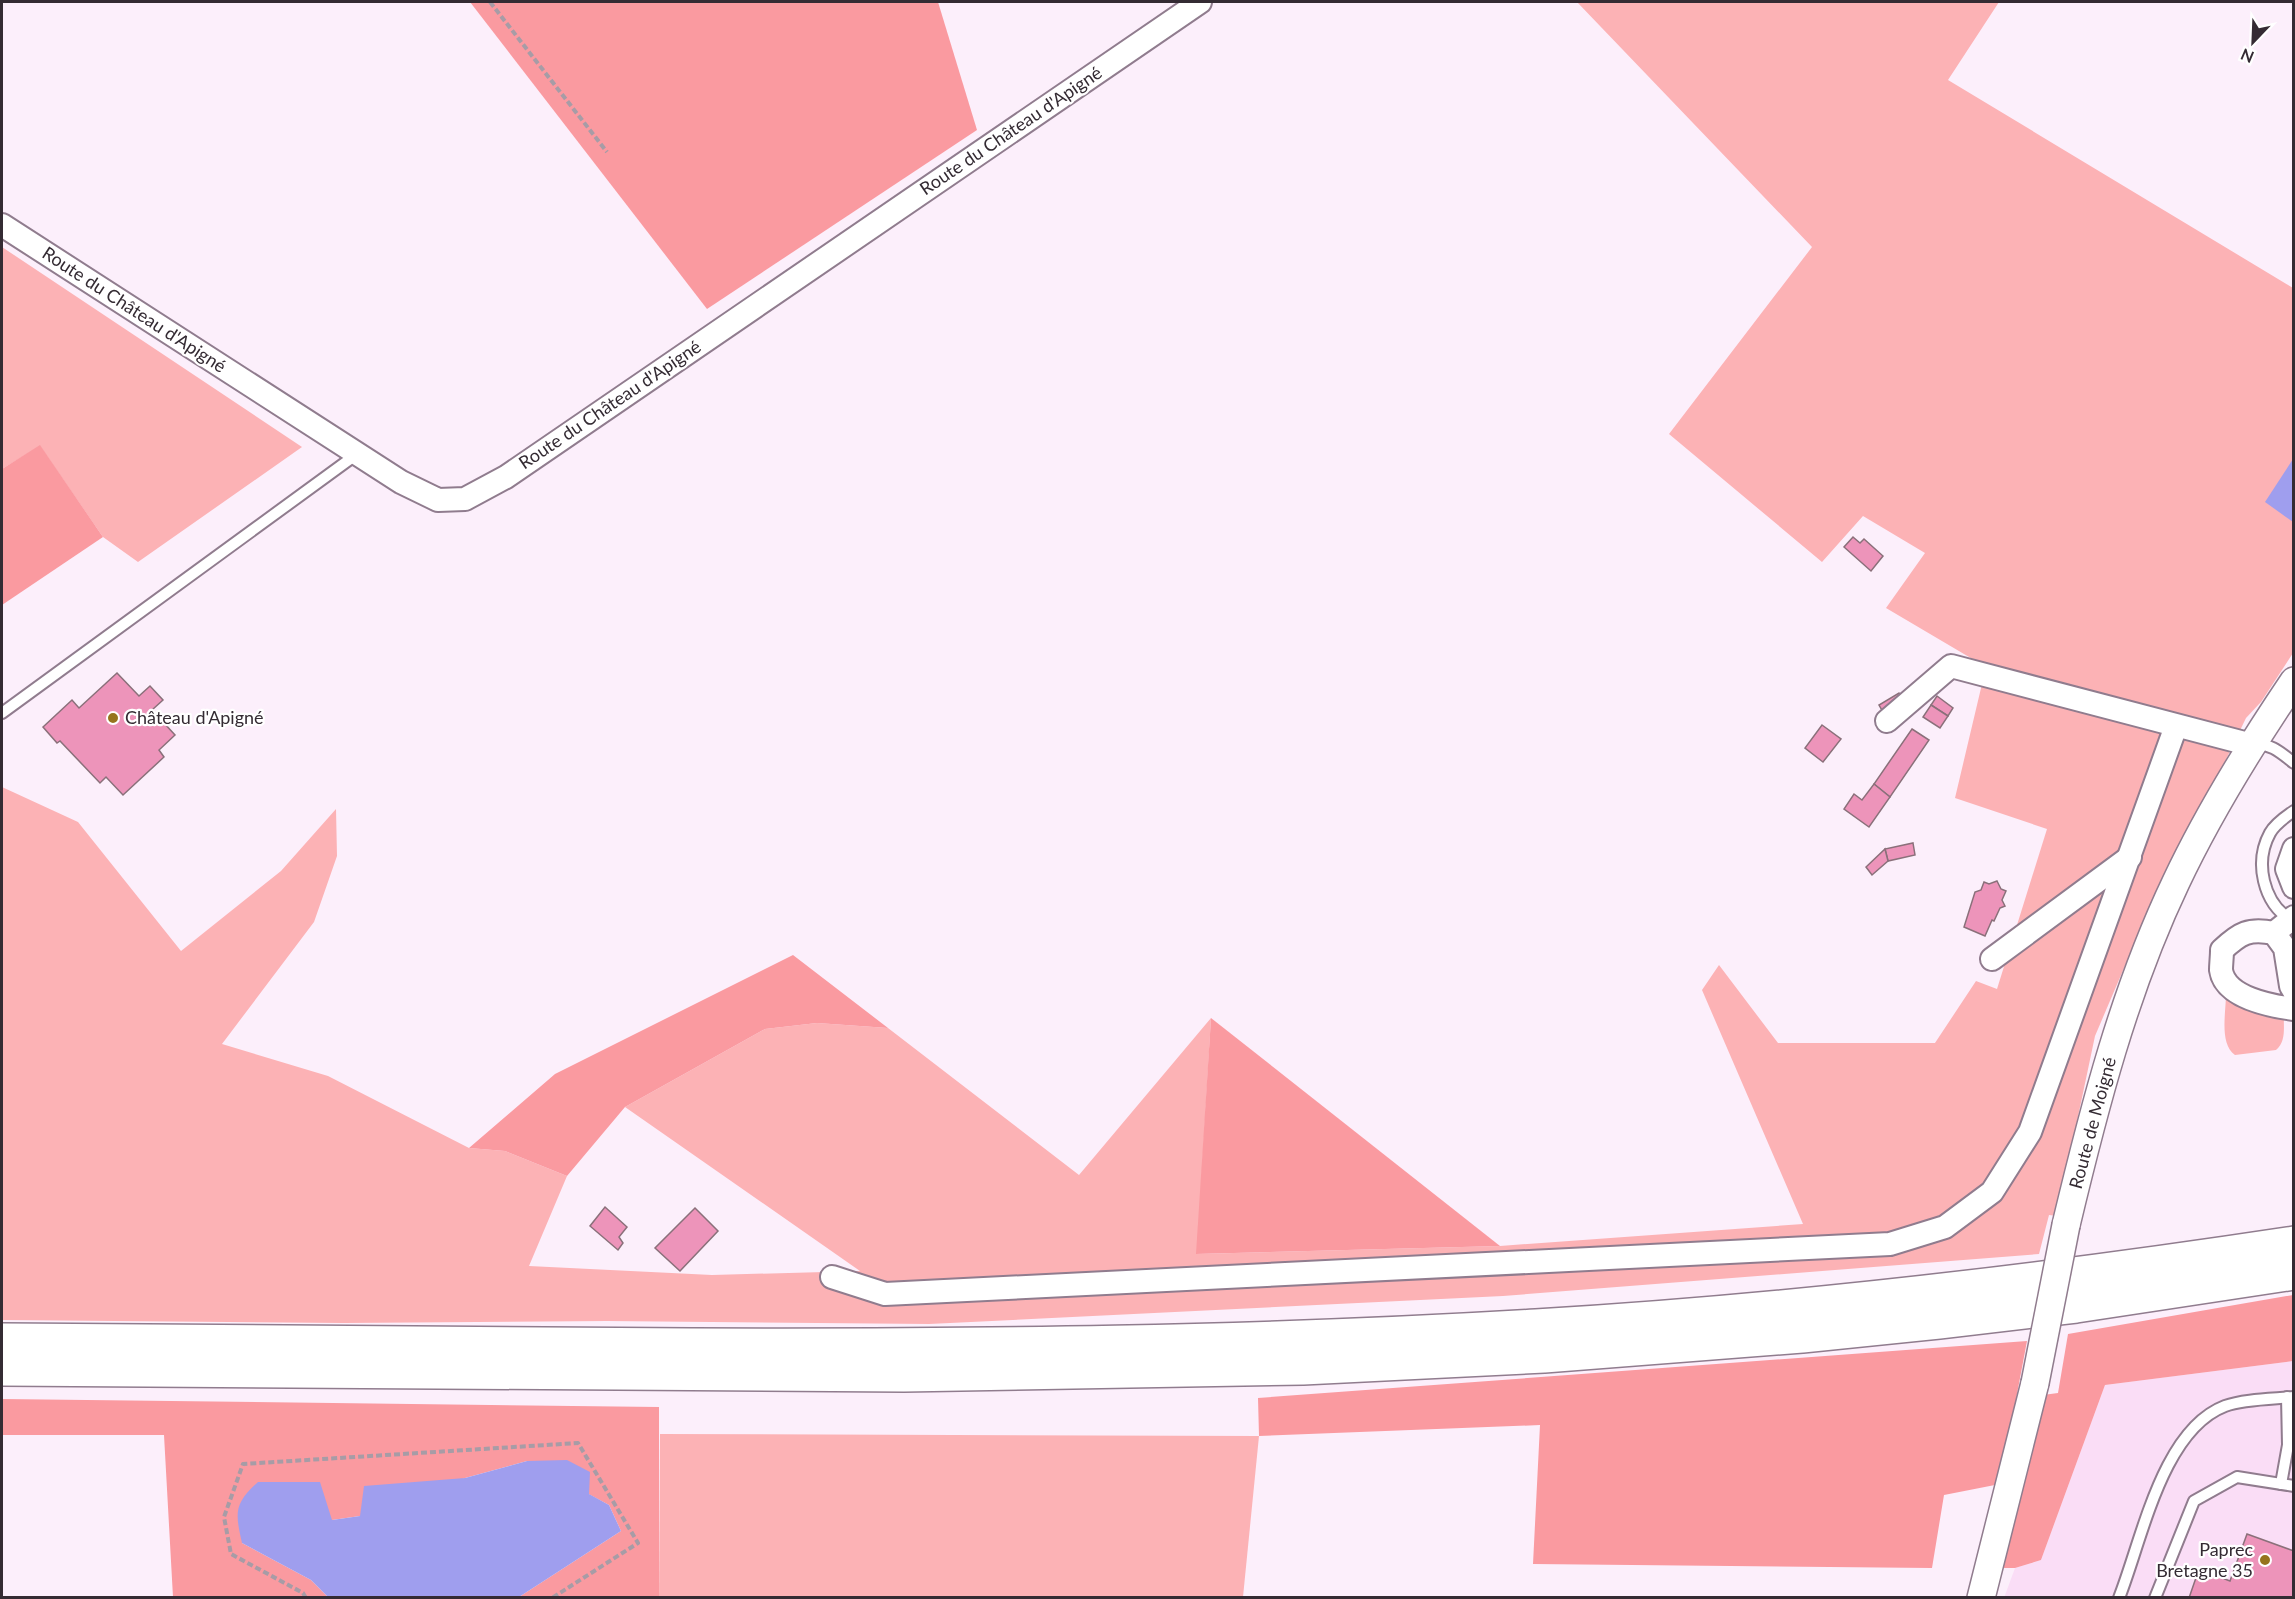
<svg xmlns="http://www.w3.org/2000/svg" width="2295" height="1599" font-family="Lato,sans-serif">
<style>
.built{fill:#faddf6}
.green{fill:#fcb2b5}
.forest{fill:#fa9aa0}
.water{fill:#9f9eee}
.building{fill:#ed94ba;stroke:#8a707a;stroke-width:1.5}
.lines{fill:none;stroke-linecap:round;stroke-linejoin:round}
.service-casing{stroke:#907c8e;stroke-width:14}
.minor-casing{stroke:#907c8e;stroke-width:26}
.tertiary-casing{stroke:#907c8e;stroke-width:30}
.trunk-casing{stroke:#907c8e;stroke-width:36}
.path{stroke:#a79ca6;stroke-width:4;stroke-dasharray:6 3;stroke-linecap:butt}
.service{stroke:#fff;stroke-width:10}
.minor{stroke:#fff;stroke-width:22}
.tertiary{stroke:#fff;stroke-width:27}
.trunk{stroke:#fff;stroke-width:33}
.tertiary-bridge-casing{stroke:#907c8e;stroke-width:30;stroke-linecap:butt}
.tertiary-bridge{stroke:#fff;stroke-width:27}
.poi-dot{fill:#96741d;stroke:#fff;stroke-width:2}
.labels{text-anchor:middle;stroke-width:4.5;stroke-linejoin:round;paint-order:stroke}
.street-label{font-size:18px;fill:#342b33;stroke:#fff}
.poi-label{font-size:18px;fill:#342b33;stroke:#fff;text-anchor:start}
</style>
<rect width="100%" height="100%" fill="#fceffb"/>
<path class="built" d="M2293,1361V1597L2004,1598L2015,1568L2041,1560L2105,1385Z"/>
<g class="green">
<path d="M1577,2H1999L1948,80L2293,288V653L2261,702L2246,718L2219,774L2156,893L2095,1036L2057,1216L2049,1215L2039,1254L1503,1296L929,1324L607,1321L344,1323L2,1320V787L78,822L181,951L281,871L336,809L337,856L314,922L222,1044L328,1076L469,1148L505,1151L567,1176L529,1266L712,1275L860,1271L625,1107L765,1029L817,1023L888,1028L1079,1175L1211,1018L1197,1254L1500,1246L1803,1224L1702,990L1719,965L1778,1043H1935L1976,981L1997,989L2047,829L1955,798L1986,667L1886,608L1925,553L1863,516L1822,562L1669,434L1812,247Z"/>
<path d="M2,247L302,447L138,562L103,537L40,446L2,469Z"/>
<path d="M2226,994L2284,1013C2283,1026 2287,1041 2276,1050L2235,1055C2219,1044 2226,1012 2226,994Z"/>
<path d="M660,1434L1259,1436L1243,1597L659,1598Z"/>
</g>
<g class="forest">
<path d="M470,2H938L977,130L707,309Z"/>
<path d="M40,445L103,537L2,605V469Z"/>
<path d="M793,955L888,1028L817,1023L765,1029L625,1107L567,1176L505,1151L469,1148L555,1074Z"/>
<path d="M1211,1018L1500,1246L1196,1254Z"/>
<path d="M2293,1295V1361L2105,1385L2041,1560L2015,1568H2002L2043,1395L2058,1393L2068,1334Z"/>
<path d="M2027,1341L2000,1484L1944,1495L1932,1568L1533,1564L1540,1425L1259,1436L1258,1398Z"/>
<path d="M2,1399L659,1407V1597H519L621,1531L609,1505L527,1461L465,1478L360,1516L332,1520L242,1543L311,1580L328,1597H173L164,1435H2Z"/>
</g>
<g class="water">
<path d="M2293,459V522L2265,502Z"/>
<path d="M567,1460L590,1472L589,1494L609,1505L621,1531L519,1597H328L311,1580L242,1543C235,1512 234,1504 258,1482H320L332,1520L360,1516L364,1486L465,1478L527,1461Z"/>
</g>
<g class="building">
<path d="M1853,537L1860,543L1864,539L1883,556L1871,571L1844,547Z"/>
<path d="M117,673L139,696L150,686L163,700L152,710L175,735L159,750L164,757L123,795L106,777L100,783L60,741L57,743L43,727L72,700L79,708Z"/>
<path d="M1899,693L1903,700L1883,712L1879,705Z"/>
<path d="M1937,696L1953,708L1948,716L1931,705Z"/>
<path d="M1931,705L1948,716L1940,728L1923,717Z"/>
<path d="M1822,725L1841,739L1823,762L1805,748Z"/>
<path d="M1912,729L1929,740L1890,797L1874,784Z"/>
<path d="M1874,784L1890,797L1869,827L1844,809L1854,794L1862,800Z"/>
<path d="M1913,843L1915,855L1888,861L1885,849Z"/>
<path d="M1885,849L1888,861L1872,875L1866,867Z"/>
<path d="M1997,881L2001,889L2006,891L2002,900L2005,906L2000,908L1994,921L1992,920L1985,936L1964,927L1975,892L1981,890L1984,882L1989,884Z"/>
<path d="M605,1207L627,1227L619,1237L623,1243L618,1250L590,1226Z"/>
<path d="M695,1208L718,1231L680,1271L655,1248Z"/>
<path d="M2247,1534L2294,1551V1598H2189L2199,1569L2230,1581Z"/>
</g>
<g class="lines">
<g class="service-casing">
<g id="service">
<path d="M2,713L357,454"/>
<path d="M2255,745C2271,743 2281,753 2294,763"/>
<path d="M2291,920C2263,903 2254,862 2270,833C2275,824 2285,817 2294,811"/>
<path d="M2281,1484L2288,1445L2287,1397"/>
<path d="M2119,1598C2142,1540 2162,1430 2225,1406C2244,1399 2273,1399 2294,1397"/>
<path d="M2155,1598L2194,1501L2237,1477L2294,1486"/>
</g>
</g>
<g class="minor-casing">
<g id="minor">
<path d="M2,225L401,482L438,500L465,499L506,477L1200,2"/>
<path d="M1887,721L1951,666L2252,745"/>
<path d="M2294,849L2287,869L2294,887"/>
<path d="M2274,933L2294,917"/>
<path d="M1992,959L2130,857"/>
<path d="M2294,991L2291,986L2285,948L2274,933C2249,928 2240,933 2222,950C2222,957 2221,964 2221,970C2225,998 2271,1006 2294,1009"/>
<path d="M832,1277L885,1294L1890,1244L1945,1227L1992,1192L2030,1132L2176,726"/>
</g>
</g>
<g class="tertiary-casing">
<g id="tertiary">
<path d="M2066,1225C2094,1108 2124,991 2176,882C2209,812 2250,746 2294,681"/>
<path d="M1981,1598L2035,1383"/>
</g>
</g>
<g class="trunk-casing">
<g id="trunk">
<path d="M2,1340C232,1342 463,1344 694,1345C975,1346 1256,1343 1536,1326C1790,1311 2043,1281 2294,1243"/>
<path d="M2,1369L904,1375L1303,1368L1544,1356L1802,1336L1939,1322L2076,1306L2294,1273"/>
</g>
</g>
<g class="path">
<path d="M490,2L607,152"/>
<path d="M306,1598L303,1593L231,1554L224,1517L243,1464L578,1443L638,1543L552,1598"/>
</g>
<use href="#service" class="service"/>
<use href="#minor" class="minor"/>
<use href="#tertiary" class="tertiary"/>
<use href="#trunk" class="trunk"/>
<g class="tertiary-bridge-casing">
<path id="tertiary-bridge" d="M2035,1383L2066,1225"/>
</g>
<use href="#tertiary-bridge" class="tertiary-bridge"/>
</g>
<g class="poi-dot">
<circle cx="113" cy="718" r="6"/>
<circle cx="2265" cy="1560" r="6"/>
</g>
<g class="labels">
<g class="street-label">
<text transform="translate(1011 131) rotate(-34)" y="6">Route du Château d'Apigné</text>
<text transform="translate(134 310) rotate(33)" y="6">Route du Château d'Apigné</text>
<text transform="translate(610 405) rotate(-34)" y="6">Route du Château d'Apigné</text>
<text transform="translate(2093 1123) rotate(-75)" y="6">Route de Moigné</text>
</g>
<g class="poi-label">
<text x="125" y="724">Château d'Apigné</text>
<text x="2253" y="1556" text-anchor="end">Paprec<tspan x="2253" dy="21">Bretagne 35</tspan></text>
</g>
</g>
<rect width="2295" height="1599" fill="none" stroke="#342b33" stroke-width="6"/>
<g transform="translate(2253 42) rotate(203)" stroke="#ffffff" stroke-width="4.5" paint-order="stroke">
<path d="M0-4.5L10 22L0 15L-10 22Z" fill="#342b33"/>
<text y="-9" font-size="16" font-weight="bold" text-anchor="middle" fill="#342b33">N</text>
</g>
</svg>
